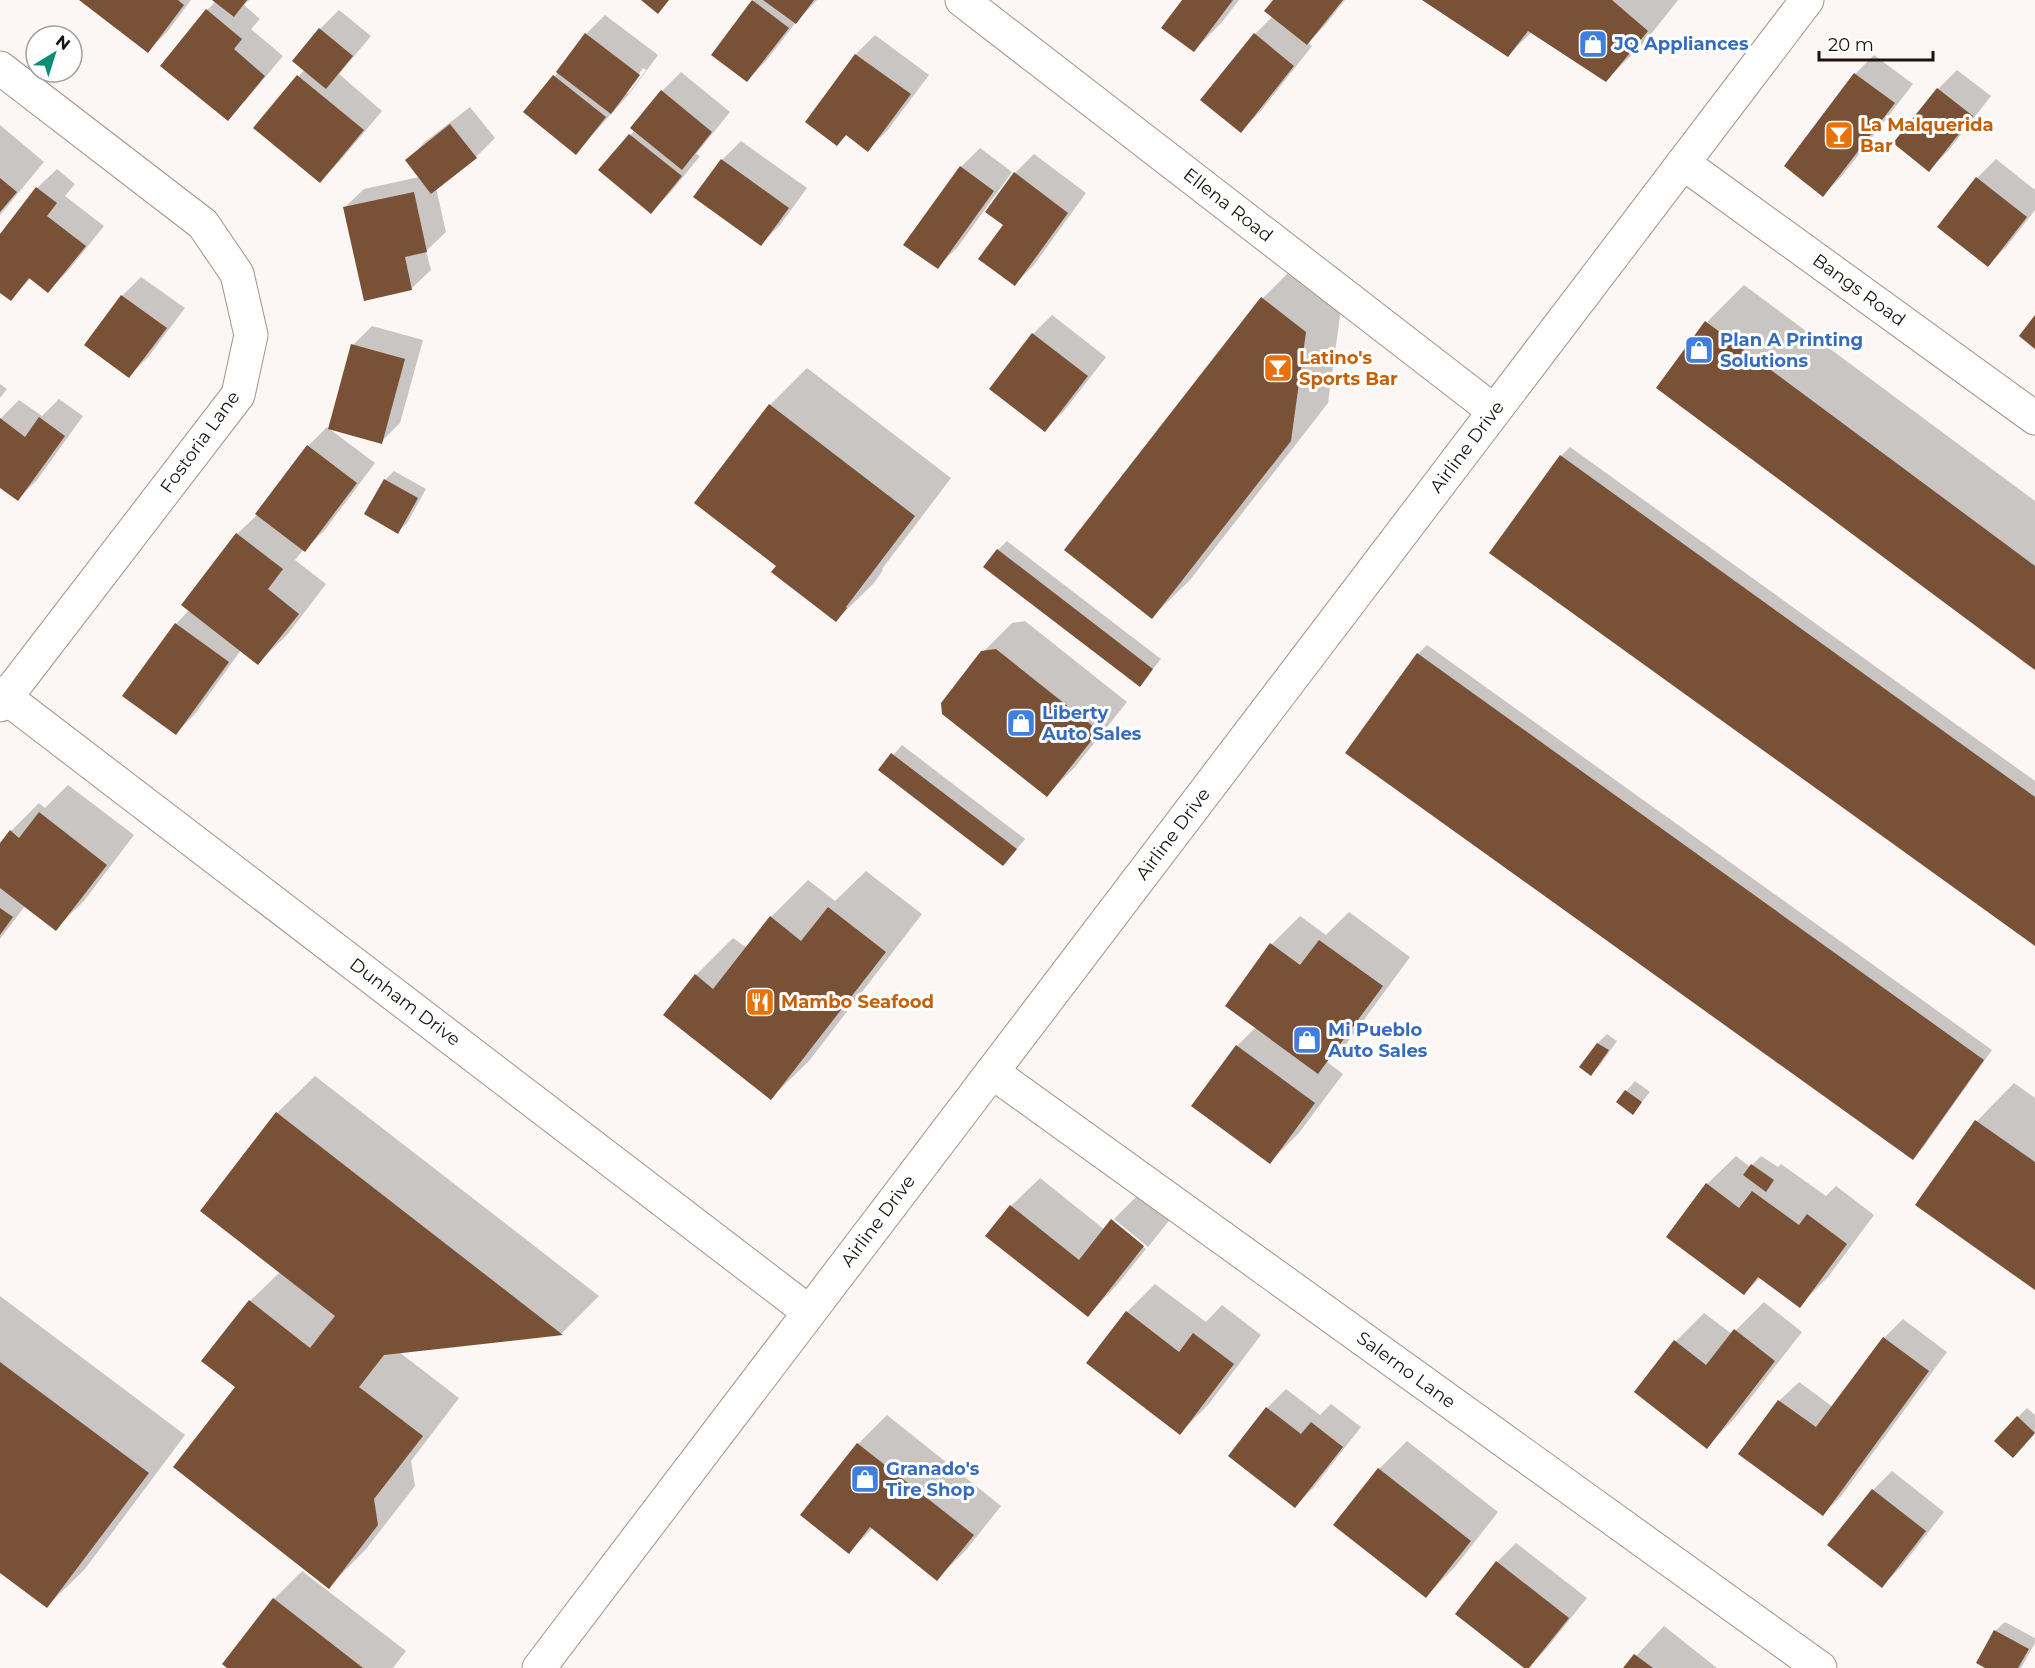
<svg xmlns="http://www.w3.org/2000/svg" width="2035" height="1668" font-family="Montserrat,sans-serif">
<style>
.shadow{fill:#0003;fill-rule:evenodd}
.building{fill:#785136}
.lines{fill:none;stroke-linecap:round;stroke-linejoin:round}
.minor-casing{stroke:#a89284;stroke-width:35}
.major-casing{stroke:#a89284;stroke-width:35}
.minor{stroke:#fff;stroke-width:33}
.major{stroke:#fff;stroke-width:33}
.labels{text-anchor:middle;stroke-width:6;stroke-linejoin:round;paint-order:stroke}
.shop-label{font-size:18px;font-weight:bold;fill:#366cbe;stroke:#fff;text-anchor:start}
.food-label{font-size:18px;font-weight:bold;fill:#c56008;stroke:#fff;text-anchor:start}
.street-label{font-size:18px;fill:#1a130d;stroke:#fff}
</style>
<rect width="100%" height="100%" fill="#fcf7f4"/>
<g class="shadow">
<path d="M82,0H191L167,32L148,51Z"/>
<path d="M215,0H249L244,5L260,19L251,29L283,56L246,100L227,119L207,10L216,1Z"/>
<path d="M754,0H817L797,21L766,61L747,80L713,54Z"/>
<path d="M1183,0H1239L1222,22L1194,51Z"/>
<path d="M1275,0H1345L1326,24L1308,43L1312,46L1260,112L1241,131L1255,34L1273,16Z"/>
<path d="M1425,0H1678L1644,43L1606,80L1532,32L1508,55Z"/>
<path d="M339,10L371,36L339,74L382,111L339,162L320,181L255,128L305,69L294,61L320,29Z"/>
<path d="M605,15L658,55L630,93L576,153L525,112L558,72L586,34ZM643,68L646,70L629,93H625Z"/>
<path d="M875,35L929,75L887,131L868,150L847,134L837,144L807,121L856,54Z"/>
<path d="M1874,55L1913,84L1842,176L1823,195L1786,166L1855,74Z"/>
<path d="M1957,70L1991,96L1948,151L1929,170L1896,143L1938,89Z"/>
<path d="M681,72L730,112L696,154L700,156L670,193L651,212L600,170L635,130L662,91Z"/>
<path d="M470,107L495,138L476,157L436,188L446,232L426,251L431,270L411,289L344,208L364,189L419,177L407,160L426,141Z"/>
<path d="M0,125L44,162L0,215Z"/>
<path d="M741,141L807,188L780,225L761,244L695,197L722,160Z"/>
<path d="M980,148L1012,172L957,248L937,267L961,167Z"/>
<path d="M1034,154L1086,193L1034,265L1015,284L1005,224L1015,173Z"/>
<path d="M1996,159L2035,190V210L2007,246L1988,265L1977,178Z"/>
<path d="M57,169L75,184L65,196L104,226L67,272L48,291L31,278L11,299L0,291V236L37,188Z"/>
<path d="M1300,261L1343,294L1328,403L1190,580L1152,617L1066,550L1263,298Z"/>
<path d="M141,277L185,308L148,357L129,376L122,296Z"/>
<path d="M1744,285L2035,501V668L1707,322Z"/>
<path d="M1052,315L1106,357L1064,411L1045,430L1033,334Z"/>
<path d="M372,326L423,340L400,423L381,442L353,345Z"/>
<path d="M807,368L951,478L882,569L883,570L874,583L836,620L778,566L770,405Z"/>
<path d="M0,384L7,389L0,398Z"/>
<path d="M59,399L83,416L37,480L18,499L0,486V419L19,400L42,416Z"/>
<path d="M327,427L375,463L324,531L304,549L295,560L326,584L287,635L258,663L241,650L195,714L176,733L124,695L176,624L189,610L237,534L257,515L308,446Z"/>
<path d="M1570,447L2035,781V944L1561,456Z"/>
<path d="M394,471L426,489L407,523L398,532L385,480Z"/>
<path d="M1007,541L1161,659L1140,685L998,550Z"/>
<path d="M1025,621L1127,702L1075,767L1047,795L983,652L1012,623Z"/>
<path d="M1427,645L1992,1050L1922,1149L1913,1158L1347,753L1418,654Z"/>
<path d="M902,745L1025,839L1012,855L880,770Z"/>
<path d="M68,785L134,835L84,901L55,929L25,906L0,939V846L11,831L39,803L45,808Z"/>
<path d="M866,871L922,914L809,1061L771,1098L696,975L733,938L747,948L771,917L808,880L835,901Z"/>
<path d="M1349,912L1410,957L1347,1043L1327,1062L1343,1074L1299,1133L1270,1162L1193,1106L1237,1046L1256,1027L1272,944L1300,916L1326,935Z"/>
<path d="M1607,1034L1617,1041L1600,1065L1591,1074L1598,1043Z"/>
<path d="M315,1076L599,1296L562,1333L399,1352L459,1398L411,1461L415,1486L366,1549L329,1587L237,1387L250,1301L280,1272L277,1113Z"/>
<path d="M1635,1081L1650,1092L1633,1113L1618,1101Z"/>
<path d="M2014,1083L2035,1098V1288L1917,1204L1977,1121Z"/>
<path d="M1736,1156L1750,1167L1761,1156L1778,1167L1781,1164L1826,1196L1836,1186L1874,1215L1828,1277L1799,1306L1761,1277L1744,1293L1707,1184Z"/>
<path d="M1040,1178L1105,1230L1114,1219V1223L1146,1249L1116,1286L1088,1315L1011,1206Z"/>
<path d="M1141,1192L1172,1217L1148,1247L1114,1219Z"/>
<path d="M1155,1284L1206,1322L1222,1305L1261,1335L1208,1405L1180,1433L1127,1312Z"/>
<path d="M0,1296L185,1435L85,1569L47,1606L0,1571Z"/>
<path d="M1764,1302L1802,1332L1735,1418L1706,1447L1636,1392L1676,1341L1704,1313L1732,1334Z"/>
<path d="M1903,1319L1947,1352L1842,1495L1823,1514L1741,1454L1779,1401L1799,1382L1833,1407L1884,1338Z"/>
<path d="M1286,1389L1320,1415L1331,1404L1361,1427L1314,1487L1295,1506L1230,1456L1267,1408Z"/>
<path d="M2027,1408L2035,1415V1432L2022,1447L2018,1417Z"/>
<path d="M887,1415L1001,1506L966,1550L937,1579L873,1528L849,1552L802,1515L858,1444Z"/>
<path d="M1407,1441L1498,1512L1455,1567L1426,1596L1379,1469Z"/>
<path d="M1892,1471L1944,1512L1901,1567L1882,1586L1829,1545L1873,1490Z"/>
<path d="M1516,1543L1587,1598L1546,1649L1528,1668L1457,1614L1497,1562Z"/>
<path d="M302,1571L406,1651L393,1668H229L274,1599Z"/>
<path d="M2005,1622L2035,1638V1643L2021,1668H1988L1995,1631Z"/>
<path d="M1664,1626L1717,1668H1625Z"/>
</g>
<g class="building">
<path d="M79,0H178L184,5L148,53Z"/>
<path d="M212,0H247L234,17Z"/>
<path d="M641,0H669L658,14Z"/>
<path d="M752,0L789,28L747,82L711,55Z"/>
<path d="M763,0H814L796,24Z"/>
<path d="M1182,0H1233L1194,52L1161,28Z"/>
<path d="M1273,0H1343L1307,45L1264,11Z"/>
<path d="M1422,0H1612L1648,31L1606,82L1528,31L1508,57Z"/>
<path d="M206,9L242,39L234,49L265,76L228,121L160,66Z"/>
<path d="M319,28L353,56L326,89L292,61Z"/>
<path d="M585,33L640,75L611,114L556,72Z"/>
<path d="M1254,33L1294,66L1241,133L1200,100Z"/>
<path d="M855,54L911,94L868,152L846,135L837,146L805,122Z"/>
<path d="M1854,73L1895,103L1823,197L1784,166Z"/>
<path d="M297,75L364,130L320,183L253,128Z"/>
<path d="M553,75L606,117L576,155L523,112Z"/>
<path d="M1937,88L1973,116L1929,172L1893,143Z"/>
<path d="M661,90L712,132L682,170L630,128Z"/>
<path d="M450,124L477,158L431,194L405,160Z"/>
<path d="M629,134L682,176L651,214L598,170Z"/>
<path d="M721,159L789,208L761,246L693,197Z"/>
<path d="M960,166L994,191L938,269L903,245Z"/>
<path d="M1014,172L1068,213L1015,286L978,259L1003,225L985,212Z"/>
<path d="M1976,177L2027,217L1988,267L1937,227Z"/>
<path d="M0,178L17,192L0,212Z"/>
<path d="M36,187L57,203L47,216L86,246L48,293L29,278L11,301L0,293V234Z"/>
<path d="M414,192L427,252L405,257L412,290L364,301L343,207Z"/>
<path d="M121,295L167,328L129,378L84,345Z"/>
<path d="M1261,297L1306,332L1291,441L1152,619L1064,550Z"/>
<path d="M2035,315V349L2019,336Z"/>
<path d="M1705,321L2035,566V670L1656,388Z"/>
<path d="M1032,333L1088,376L1045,432L989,389Z"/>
<path d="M351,344L405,359L382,444L328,429Z"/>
<path d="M769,404L915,516L846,607L847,608L836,622L771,572L776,566L694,503Z"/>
<path d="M39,417L65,436L18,501L0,488V418L25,437Z"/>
<path d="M307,445L357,483L305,552L255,514Z"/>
<path d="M1560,455L2035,797V946L1489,553Z"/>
<path d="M384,479L418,498L398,534L364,514Z"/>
<path d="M236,533L283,569L268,589L299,614L258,665L181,605Z"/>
<path d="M997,549L1153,669L1140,687L983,567Z"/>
<path d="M175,623L229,662L176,735L122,696Z"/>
<path d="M996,649L1099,731L1047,797L942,714L941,703L981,651Z"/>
<path d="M1417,653L1984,1060L1913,1160L1345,753Z"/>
<path d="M891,753L1017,849L1003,866L878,770Z"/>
<path d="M39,812L107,865L56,931L0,888V843L10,830L19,838Z"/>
<path d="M828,907L886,952L771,1100L663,1015L695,974L713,989L770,916L801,941Z"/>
<path d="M0,908L13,917L0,935Z"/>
<path d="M1319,940L1383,986L1318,1074L1225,1006L1270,943L1300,965Z"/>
<path d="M1597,1043L1609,1050L1591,1076L1579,1067Z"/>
<path d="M1236,1045L1315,1103L1270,1164L1191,1106Z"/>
<path d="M1625,1090L1642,1102L1633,1115L1616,1102Z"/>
<path d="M276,1112L563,1335L384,1355L359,1387L423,1436L374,1499L378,1525L329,1589L173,1467L235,1387L201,1361L249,1300L310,1348L335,1316L200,1211Z"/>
<path d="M1975,1120L2035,1162V1290L1915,1205Z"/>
<path d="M1751,1164L1774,1180L1766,1192L1743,1175Z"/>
<path d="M1706,1183L1739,1208L1752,1191L1799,1225L1807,1214L1847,1244L1800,1308L1758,1277L1744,1295L1666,1237Z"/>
<path d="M1010,1205L1079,1260L1111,1219L1144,1246L1088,1317L985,1236Z"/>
<path d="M1126,1311L1179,1352L1193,1333L1234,1364L1180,1435L1086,1363Z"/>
<path d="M1734,1329L1775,1361L1707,1449L1634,1392L1674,1340L1706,1365Z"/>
<path d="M1883,1337L1929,1371L1823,1516L1738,1454L1778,1400L1816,1427Z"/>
<path d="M0,1362L149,1473L47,1608L0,1573Z"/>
<path d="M1266,1407L1301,1434L1311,1422L1343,1447L1295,1508L1228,1456Z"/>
<path d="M2017,1416L2035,1433L2013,1458L1994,1441Z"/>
<path d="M857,1443L974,1535L937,1581L870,1527L849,1554L800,1515Z"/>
<path d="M1378,1468L1471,1541L1426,1598L1333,1525Z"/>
<path d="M1872,1489L1926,1531L1882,1588L1827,1545Z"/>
<path d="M1496,1561L1569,1618L1529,1668H1524L1455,1614Z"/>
<path d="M273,1598L363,1668H227L222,1664Z"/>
<path d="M1994,1630L2029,1649L2018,1668H1985L1976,1663Z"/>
<path d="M1634,1654L1653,1668H1623Z"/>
</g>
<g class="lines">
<g class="minor-casing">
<g id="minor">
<path d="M962,0L1494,411"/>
<path d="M0,68L203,224L237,274L251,335L238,395L0,705"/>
<path d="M1683,163L2035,418"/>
<path d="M0,693L809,1312"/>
<path d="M992,1072L1820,1668"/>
</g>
</g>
<g class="major-casing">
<path id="major" d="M539,1668L1807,0"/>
</g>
<use href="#minor" class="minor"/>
<use href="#major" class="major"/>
</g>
<defs>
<g id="shop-square" transform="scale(1.5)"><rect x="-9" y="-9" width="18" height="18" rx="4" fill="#3f7fe0" stroke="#fff"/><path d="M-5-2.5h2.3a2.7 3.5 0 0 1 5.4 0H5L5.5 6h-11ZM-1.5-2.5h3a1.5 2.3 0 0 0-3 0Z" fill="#fff"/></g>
<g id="bar-square" transform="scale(1.5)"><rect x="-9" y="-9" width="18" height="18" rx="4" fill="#e8710a" stroke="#fff"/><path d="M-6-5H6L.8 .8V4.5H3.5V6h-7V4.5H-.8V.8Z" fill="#fff"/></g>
<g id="restaurant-square" transform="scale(1.5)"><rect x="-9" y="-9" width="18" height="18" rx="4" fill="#e8710a" stroke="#fff"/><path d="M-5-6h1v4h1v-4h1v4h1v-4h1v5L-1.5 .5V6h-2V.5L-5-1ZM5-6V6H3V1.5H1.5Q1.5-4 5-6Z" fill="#fff"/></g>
</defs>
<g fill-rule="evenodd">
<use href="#shop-square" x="1593" y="44"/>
<use href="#bar-square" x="1839" y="135"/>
<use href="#shop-square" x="1699" y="350"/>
<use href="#bar-square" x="1278" y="368"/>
<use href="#shop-square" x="1021" y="723"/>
<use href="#restaurant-square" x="760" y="1002"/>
<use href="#shop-square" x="1307" y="1040"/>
<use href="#shop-square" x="865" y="1479"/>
</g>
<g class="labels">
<g class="shop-label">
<text x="1614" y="50">JQ Appliances</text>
<text x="1720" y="346">Plan A Printing<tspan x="1720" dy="21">Solutions</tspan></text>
<text x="1042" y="719">Liberty<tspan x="1042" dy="21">Auto Sales</tspan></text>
<text x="1328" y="1036">Mi Pueblo<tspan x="1328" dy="21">Auto Sales</tspan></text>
<text x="886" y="1475">Granado's<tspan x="886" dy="21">Tire Shop</tspan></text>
</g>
<g class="food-label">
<text x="1860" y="131">La Malquerida<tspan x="1860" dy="21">Bar</tspan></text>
<text x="1299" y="364">Latino's<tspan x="1299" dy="21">Sports Bar</tspan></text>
<text x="781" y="1008">Mambo Seafood</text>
</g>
<g class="street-label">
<text transform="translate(1228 205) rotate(38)" y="6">Ellena Road</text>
<text transform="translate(1859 290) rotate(36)" y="6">Bangs Road</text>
<text transform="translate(200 442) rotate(-54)" y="6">Fostoria Lane</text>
<text transform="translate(1467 447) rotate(-53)" y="6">Airline Drive</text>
<text transform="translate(1173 834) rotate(-53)" y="6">Airline Drive</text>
<text transform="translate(405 1002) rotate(37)" y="6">Dunham Drive</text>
<text transform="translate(878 1221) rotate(-53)" y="6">Airline Drive</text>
<text transform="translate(1406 1370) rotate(36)" y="6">Salerno Lane</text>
</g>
</g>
<g transform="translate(54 54) rotate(38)"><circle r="28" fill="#ffffff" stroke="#a3a19e" stroke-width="1.5"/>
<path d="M0-4.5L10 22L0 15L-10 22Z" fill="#078e75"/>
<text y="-9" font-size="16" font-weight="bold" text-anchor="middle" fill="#1a130d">N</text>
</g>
<path d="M1819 51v9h114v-9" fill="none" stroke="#1a130d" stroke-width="3"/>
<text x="1828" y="51" font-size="18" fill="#1a130d" stroke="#ffffff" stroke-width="4.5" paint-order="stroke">20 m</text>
</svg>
